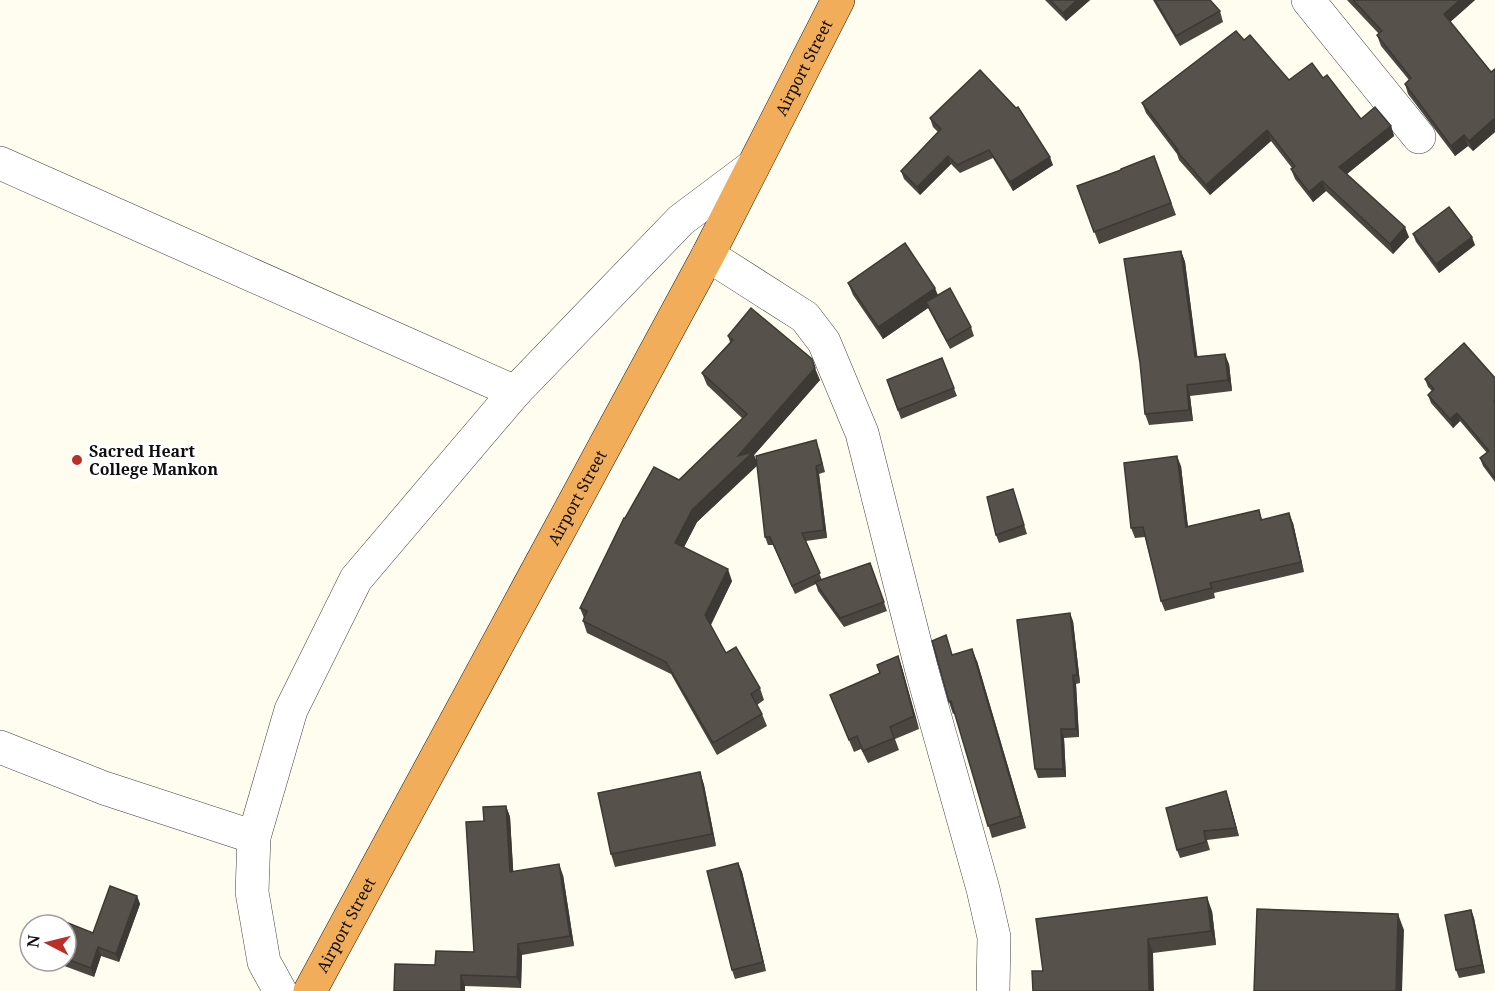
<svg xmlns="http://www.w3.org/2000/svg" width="1495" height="991" font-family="'Noto Serif',serif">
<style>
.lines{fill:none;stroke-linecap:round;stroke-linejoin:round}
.minor-casing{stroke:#414141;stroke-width:34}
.highway-casing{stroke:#1f1f1f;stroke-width:34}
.minor{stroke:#fff;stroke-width:33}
.highway{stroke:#f2ad5b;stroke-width:33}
.wall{fill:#4b4640}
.shaded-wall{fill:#3d3934}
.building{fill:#57514b;stroke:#3d3934;stroke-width:1.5}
.poi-dot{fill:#bc2e28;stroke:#fff;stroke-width:2}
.labels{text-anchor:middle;stroke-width:6;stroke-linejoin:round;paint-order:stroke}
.street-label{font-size:16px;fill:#0e0e0e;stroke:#fff}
.poi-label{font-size:16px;font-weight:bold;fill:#0e0e0e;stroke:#fff;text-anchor:start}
</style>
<rect width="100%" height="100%" fill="#fffdf0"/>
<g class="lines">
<g class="minor-casing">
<g id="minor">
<path d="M1308,0L1419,137"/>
<path d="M0,163L515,392"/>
<path d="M708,255L805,317L824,342L862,433L922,671L983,889L994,937L993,991"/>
<path d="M0,747L104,788L254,837"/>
<path d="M280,991L264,962L252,892L254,837L291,710L356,579L515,392L681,220L753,166"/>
</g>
</g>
<g class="highway-casing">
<g id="highway">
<path id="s1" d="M310,991L708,255L838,0"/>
</g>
</g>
<use href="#minor" class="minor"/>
<use href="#highway" class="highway"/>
</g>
<g class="wall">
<path d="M1045,0H1090L1066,21Z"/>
<path d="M1153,0H1210L1220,11L1223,22L1180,46Z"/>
<path d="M1347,0H1475L1450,22L1491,72L1495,69V132L1473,151L1468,146L1455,156L1408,94L1405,84L1409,80L1381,46L1377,35L1379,34Z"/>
<path d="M1244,40L1289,80L1323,78L1361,119L1391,126L1394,136L1347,174L1409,237L1393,254L1326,191L1313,202L1295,179L1291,169L1292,168L1271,141L1210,195L1179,160L1177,154L1146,113L1142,103Z"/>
<path d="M930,118L1053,165L1013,191L993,158L960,173L951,164L920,195L904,179L901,171L938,132L933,127Z"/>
<path d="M1154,156L1176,215L1099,244L1077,186L1121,170Z"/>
<path d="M1413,234L1475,245L1439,273L1416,242Z"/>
<path d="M1181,251L1185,262L1197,357L1229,364L1232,391L1190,396L1193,421L1149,425L1145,414Z"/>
<path d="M848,283L938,295L971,327L974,336L950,349L928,308L883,339L853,295Z"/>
<path d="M728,336L820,380L754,455L757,464L819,448L825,472L819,474L827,538L806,541L822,580L870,563L887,611L844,627L818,591L816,584L795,594L773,545H768L765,537L757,465L697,522L684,547L732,581L711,625L726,653L760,688L764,700L757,705L762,714L767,726L717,755L671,674L587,633L583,621L584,618L580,608L625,518L679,480L743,419L707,385L702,373L730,342Z"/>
<path d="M942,358L957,396L901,419L887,380Z"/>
<path d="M1495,378V482L1483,466L1480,458L1487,453L1460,421L1453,428L1431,403L1428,395L1432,391L1428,387L1425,379Z"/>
<path d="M1181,466L1188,527L1259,510L1262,519L1293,523L1304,572L1214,593L1215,598L1165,611L1161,601L1145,537L1135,538L1131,528Z"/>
<path d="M1013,489L1027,534L999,543L996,535Z"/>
<path d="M1073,621L1080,683L1076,684L1079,737L1064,738L1066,777L1038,778L1035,769Z"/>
<path d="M953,655L977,661L1026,828L992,838L955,713L953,714L949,702Z"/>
<path d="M898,656L902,668L919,729L895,739L899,750L868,763L861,749L854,752L830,695L880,674L877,665Z"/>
<path d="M700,772L704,785L716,846L615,867L611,854Z"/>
<path d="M1226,791L1239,836L1207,840L1210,850L1180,858L1177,850Z"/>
<path d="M506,806L510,817L513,871L563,875L574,946L522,955L521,988L465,986V991H394L435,965L474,952L484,821Z"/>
<path d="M738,863L742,872L766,971L735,979L732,970Z"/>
<path d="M137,896L140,904L119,962L101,956L94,977L59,964L58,961H66V927L93,933Z"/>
<path d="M1471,910L1474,918L1485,973L1459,978L1456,970Z"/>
<path d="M1212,911L1216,945L1153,953L1043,971Z"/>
</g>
<g class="shaded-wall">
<path d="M1077,0H1090L1066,21L1063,13Z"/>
<path d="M1460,0H1475L1448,24L1444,14Z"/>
<path d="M1495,118V132L1473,151L1469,141Z"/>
<path d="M1391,126L1394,136L1343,177L1339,167Z"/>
<path d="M1267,130L1271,141L1210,195L1206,185Z"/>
<path d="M1464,135L1468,146L1455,156L1451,146Z"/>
<path d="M948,156L951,164L920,195L917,187Z"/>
<path d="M1050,157L1053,165L1013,191L1010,182Z"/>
<path d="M1322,181L1326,191L1313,202L1309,192Z"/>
<path d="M1405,227L1409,237L1393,254L1390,244Z"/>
<path d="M1472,237L1475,245L1439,273L1436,264Z"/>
<path d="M1181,251L1185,262L1199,368L1195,357Z"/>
<path d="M935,288L940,300L926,302L928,308L883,339L878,327Z"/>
<path d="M1225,354L1229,364L1232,391L1228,380Z"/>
<path d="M815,368L820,380L754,455L758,465L697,522L680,555L675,543L692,510Z"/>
<path d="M1187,385L1190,396L1193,421L1189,410Z"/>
<path d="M1457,413L1460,421L1453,428L1450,419Z"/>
<path d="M1177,456L1181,466L1189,537L1186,527Z"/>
<path d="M816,466L819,474L827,538L824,530Z"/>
<path d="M1289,513L1293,523L1304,572L1301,562Z"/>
<path d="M728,569L732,581L709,628L705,615Z"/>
<path d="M1070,613L1073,621L1080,683L1077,675Z"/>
<path d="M972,649L977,661L1026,828L1021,816Z"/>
<path d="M898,656L902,668L919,729L914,716Z"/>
<path d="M1073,675L1076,684L1079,737L1076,729Z"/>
<path d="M1061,729L1064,738L1066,777L1063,769Z"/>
<path d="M700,772L704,785L716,846L712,834Z"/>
<path d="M1226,791L1229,800L1239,836L1236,828Z"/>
<path d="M506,806L510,817L514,883L510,872Z"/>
<path d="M738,863L742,872L766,971L763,962Z"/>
<path d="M559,864L563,875L574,946L570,936Z"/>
<path d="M137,896L140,904L119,962L116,954Z"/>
<path d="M1207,897L1212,911L1216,945L1211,931Z"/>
<path d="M1471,910L1474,918L1485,973L1482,965Z"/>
<path d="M1398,914L1404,930L1402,991H1396Z"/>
<path d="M1148,939L1153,953L1154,991H1149Z"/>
<path d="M518,944L522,955L521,988L517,977Z"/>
<path d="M98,947L101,956L94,977L91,968Z"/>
<path d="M461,975L465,986V991H461Z"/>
</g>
<g class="building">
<path d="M1050,0H1077L1063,13Z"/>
<path d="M1155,0H1210L1220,11L1176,36Z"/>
<path d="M1353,0H1460L1444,14L1491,72L1495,69V118L1469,141L1464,135L1451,146L1405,84L1411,78L1377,35L1382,31Z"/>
<path d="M1236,31L1244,40L1250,35L1289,80L1312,63L1323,78L1327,75L1361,119L1375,107L1391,126L1339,167L1405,227L1390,244L1322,181L1309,192L1291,169L1295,166L1267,130L1206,185L1176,150H1178L1142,103Z"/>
<path d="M980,70L1016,108L1018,107L1050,157L1010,182L989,150L957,165L948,156L917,187L901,171L941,129L930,118Z"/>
<path d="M1154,156L1171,203L1094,232L1077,186L1121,170V169Z"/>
<path d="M1449,207L1472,237L1436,264L1413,234Z"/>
<path d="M905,243L935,288L878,327L848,283Z"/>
<path d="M1181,251L1195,357L1225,354L1228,380L1187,385L1189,410L1145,414L1140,363L1124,259Z"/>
<path d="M950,288L971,327L947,341L926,302Z"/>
<path d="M751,308L812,359L815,368L738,456L753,452L692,510L675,543L728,569L705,615L726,653L736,647L760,688L751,694L762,714L713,743L666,662L583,621L587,611L580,608L624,518H625L654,467L679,480L747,414L702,373L733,340L728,336Z"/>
<path d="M1464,343L1495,378V400L1494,401L1495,403V478L1480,458L1489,451L1457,413L1450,419L1428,395L1434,389L1425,379Z"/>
<path d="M942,358L954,388L898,410L887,380Z"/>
<path d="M816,440L822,464L816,466L824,530L802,533L820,573L792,586L770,537H765L756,456Z"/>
<path d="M1177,456L1186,527L1259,510L1261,520L1289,513L1301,562L1210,583L1212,588L1161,601L1143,527L1131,528L1124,463Z"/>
<path d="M1013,489L1024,525L996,535L987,497Z"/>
<path d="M870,563L884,602L840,618L815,582Z"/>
<path d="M1070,613L1077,675H1073L1076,729H1061L1063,769H1035L1017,620Z"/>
<path d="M946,635L952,655L972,649L1021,816L988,826L951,701L949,702L932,641Z"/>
<path d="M898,656L914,716L890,727L894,738L863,751L857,736L849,740L830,695L880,673L877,665Z"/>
<path d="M700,772L712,834L611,854L598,793Z"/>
<path d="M1226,791L1236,828L1204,831L1206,842L1177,850L1166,808Z"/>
<path d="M506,806L510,872L559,864L570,936L518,944L517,977L461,975V991H394L395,964L435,965L436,951L474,952L466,822L484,821L483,807Z"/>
<path d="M738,863L763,962L732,970L707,871Z"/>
<path d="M110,886L137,896L116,954L98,947L91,968L66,959V927L68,923L93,933Z"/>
<path d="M1207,897L1211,931L1148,939L1149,991H1033L1032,971H1043L1036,919Z"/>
<path d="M1257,909L1398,914L1396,991H1254Z"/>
<path d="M1471,910L1482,965L1456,970L1445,915Z"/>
</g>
<circle class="poi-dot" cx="77" cy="460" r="6"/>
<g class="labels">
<g class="street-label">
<text dy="6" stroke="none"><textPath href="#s1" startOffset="1047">Airport Street</textPath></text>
<text dy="6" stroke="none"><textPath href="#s1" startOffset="561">Airport Street</textPath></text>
<text dy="6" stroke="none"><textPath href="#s1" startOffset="75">Airport Street</textPath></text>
</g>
<g class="poi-label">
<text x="89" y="457">Sacred Heart<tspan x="89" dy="18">College Mankon</tspan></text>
</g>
</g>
<g transform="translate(48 943) rotate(277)"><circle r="28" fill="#ffffff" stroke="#9f9f9f" stroke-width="1.5"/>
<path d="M0-4.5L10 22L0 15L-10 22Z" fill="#bc2e28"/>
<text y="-9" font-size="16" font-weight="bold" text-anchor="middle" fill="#0e0e0e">N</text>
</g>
</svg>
